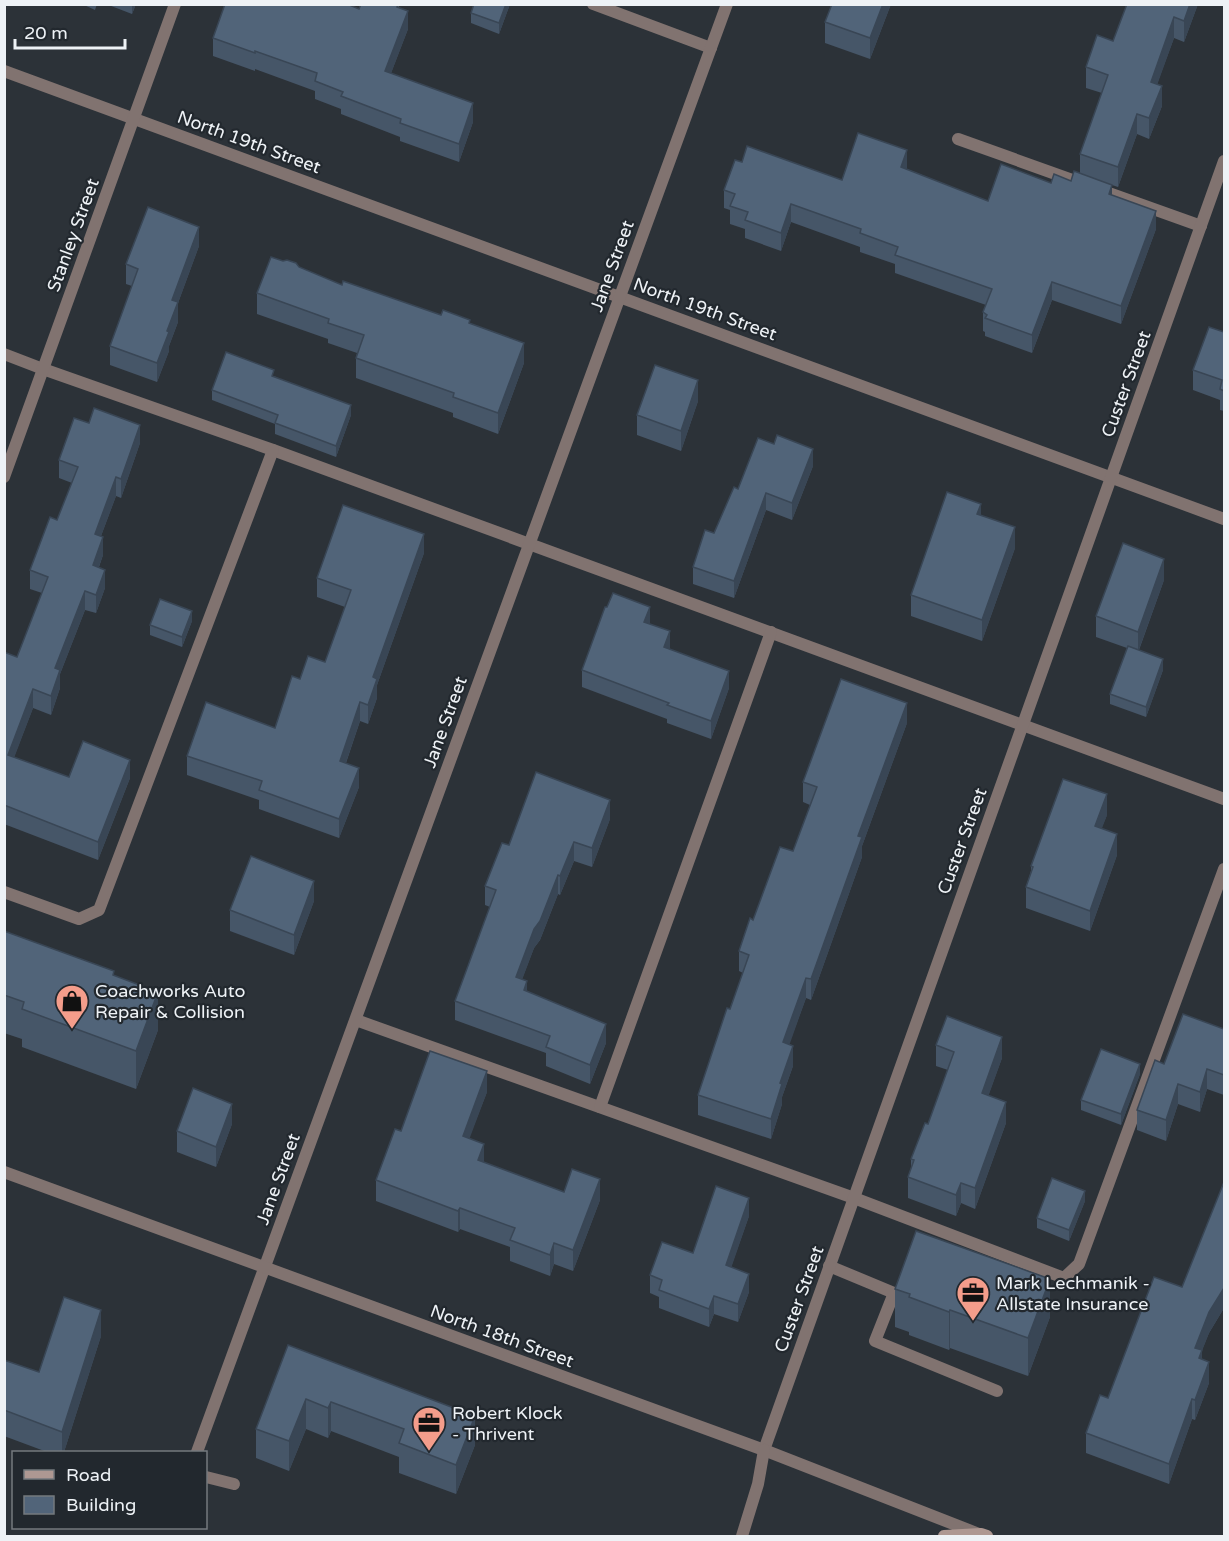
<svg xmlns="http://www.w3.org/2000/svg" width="1229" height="1541" font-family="'Varela Round',sans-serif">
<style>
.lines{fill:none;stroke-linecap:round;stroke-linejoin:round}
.service{stroke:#817370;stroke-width:12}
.minor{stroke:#817370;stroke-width:12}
.tertiary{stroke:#817370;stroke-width:12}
.secondary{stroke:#ae9892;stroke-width:12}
.wall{fill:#465668}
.shaded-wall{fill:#394655}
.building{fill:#516479;stroke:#394655;stroke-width:1.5}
.labels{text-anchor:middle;stroke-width:4.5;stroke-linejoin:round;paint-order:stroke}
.street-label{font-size:18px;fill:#eef2f6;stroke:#22282e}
.poi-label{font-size:18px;fill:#eef2f6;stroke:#22282e;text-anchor:start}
</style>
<rect width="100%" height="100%" fill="#2c3238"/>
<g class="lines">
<g class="service">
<path d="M593,4L711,48"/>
<path d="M958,139L1201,226"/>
<path d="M4,354L43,369L273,450L1224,799"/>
<path d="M4,892L79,919L99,910L273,450"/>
<path d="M356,1020L854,1198L1064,1278L1079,1264L1224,869"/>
<path d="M600,1107L771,632"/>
<path d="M829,1266L894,1293L875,1341L997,1391"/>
<path d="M206,1477L234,1484"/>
</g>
<g class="minor">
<path d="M4,71L1224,519"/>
<path d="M4,477L175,4"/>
<path d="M764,1450L1224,161"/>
<path d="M197,1452L727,4"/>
</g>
<g class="tertiary">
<path d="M4,1172L764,1450L979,1534"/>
<path d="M742,1536L758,1484L764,1450"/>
</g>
<path class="secondary" d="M944,1536L981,1534L987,1536"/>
</g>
<g class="wall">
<path d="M82,4H97L95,10Z"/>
<path d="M106,4H136L132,14Z"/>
<path d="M399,4V7L408,29L391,73L473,122L459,162L400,141V137L341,114V109L315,99V91L255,69V71L213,56V38L359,9Z"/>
<path d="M474,4H510L499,34L471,23V13Z"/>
<path d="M832,4H891L870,59L825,43V22Z"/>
<path d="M1198,4L1184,42L1174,38L1157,84L1162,106L1149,139L1137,134L1118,187L1112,185V195L1156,229L1121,324L1052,300L1032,353L985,336V332L983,331V312L986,305L895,273V264L860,252V247L791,222L781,251L745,238V229L730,224V210L724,208V190L742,162L842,180L907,169L988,201L1051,183L1071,181L1080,173V154L1102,93L1086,88V67L1113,41Z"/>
<path d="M199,246L178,303V322L169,346V351L157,382L110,365V346L132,286L126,284V264Z"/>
<path d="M299,267L342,285L470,324L524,363L498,434L453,417V413L356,378V358L357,353L328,343V339L257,314V293Z"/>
<path d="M1224,332V411L1220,410V400L1193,390V370Z"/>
<path d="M274,376L351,415L336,457L275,434V424L212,400V390Z"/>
<path d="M698,401L681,451L637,435V415Z"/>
<path d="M140,443L121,498L116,496L101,536L103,555L99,567L105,588L96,613L85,610L60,674V688L51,715L33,708L14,757L69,777L130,778L98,860L4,824V652L17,657L42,593L30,589V570L57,520L72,483L59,478V460Z"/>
<path d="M813,466L792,520L766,510L734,598L693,584V567L714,533L738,489Z"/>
<path d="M1015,548L982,641L911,616V595Z"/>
<path d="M424,553L377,685V698L368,724L360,721L346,763L359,787L339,838L259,809V800L187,775V756L275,728L300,679L325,662L345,607L317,597V578Z"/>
<path d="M1164,580L1139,650L1163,670L1146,717L1110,704V694L1127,648L1096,637V616Z"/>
<path d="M192,621L182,647L150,635V625Z"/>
<path d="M650,624L669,649L729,688L711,739L667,723V719L582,687V670Z"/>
<path d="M907,723L862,846V857L811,1000L806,998L789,1044L793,1066L782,1097V1104L771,1139L698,1115V1095L743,973L739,971V951L753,920L793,851L810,805L803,802V782Z"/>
<path d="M1107,815L1101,829L1117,855L1090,931L1026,908V887L1031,871V866Z"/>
<path d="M610,819L592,867L574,861L560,895L558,894L540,940L534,948L522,979L527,992L606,1043L590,1084L546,1066V1053L455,1020V1001L490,907L485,905V886L509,845Z"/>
<path d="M314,901L294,955L230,931V910Z"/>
<path d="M4,931L114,975L158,1030L136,1089L22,1047V1039L4,1033Z"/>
<path d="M1224,1029V1095L1207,1089L1200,1112L1178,1104L1166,1141L1137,1130V1110Z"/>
<path d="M936,1045L1002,1058L988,1096L1006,1123L975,1209L961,1203L956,1216L908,1198V1177L911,1168V1159L928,1124L948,1070L936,1066Z"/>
<path d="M1140,1074L1121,1125L1081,1110V1100Z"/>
<path d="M487,1092L469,1138L484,1163L564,1192L600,1200L573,1271L554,1264L550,1276L510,1261V1247L460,1229L458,1232L376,1201V1180L401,1131Z"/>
<path d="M232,1124L216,1167L177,1152V1131Z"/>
<path d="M1224,1182V1308L1209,1333L1202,1350V1360L1209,1383L1195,1420L1192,1419L1169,1484L1086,1453V1433L1182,1287Z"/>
<path d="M1085,1201L1069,1241L1037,1228V1218Z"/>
<path d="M749,1216L731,1267L749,1292L738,1322L714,1314L709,1327L659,1308V1297L650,1293V1275L693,1253Z"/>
<path d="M895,1289L1050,1317L1028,1376L950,1348L949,1350L909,1335V1332L895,1327Z"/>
<path d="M101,1336L64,1452H47L4,1436V1360L39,1372Z"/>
<path d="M288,1345L475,1445L456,1494L399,1473V1457L331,1431L328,1438L306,1429L289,1471L256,1458V1429Z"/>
</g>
<g class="shaded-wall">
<path d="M132,4H136L132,14Z"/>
<path d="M506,4H510L499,34V23Z"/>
<path d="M883,4H891L870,59V38Z"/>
<path d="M1190,4H1198L1184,42V21Z"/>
<path d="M408,11V29L385,89V71Z"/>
<path d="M1174,17V38L1151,102V82Z"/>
<path d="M1162,86V106L1149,139V118Z"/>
<path d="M473,103V122L459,162V144Z"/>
<path d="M1137,114V134L1118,187V167Z"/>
<path d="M907,150V168L901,185V167Z"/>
<path d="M1112,185V203L1109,194Z"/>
<path d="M791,204V222L781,251V233Z"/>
<path d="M1156,211V229L1121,324V306Z"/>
<path d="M199,227V246L178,303V322L169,346V351L157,382V363L167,331L172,300Z"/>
<path d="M1052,282V300L1032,353V335Z"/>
<path d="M524,343V363L498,434V413Z"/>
<path d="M698,380V401L681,451V431Z"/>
<path d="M351,405V415L336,457V446Z"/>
<path d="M140,425V443L121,498V479Z"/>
<path d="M813,449V466L792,520V503Z"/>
<path d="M116,477V496L95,552V534Z"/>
<path d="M766,493V510L734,598V581Z"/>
<path d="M981,504V525L977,514Z"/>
<path d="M1015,527V548L982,641V620Z"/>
<path d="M424,534V553L377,685V698L368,724V705L373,677Z"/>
<path d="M103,537V555L93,583V565Z"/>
<path d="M1164,559V580L1138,652V632Z"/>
<path d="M105,570V588L96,613V595Z"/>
<path d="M85,591V610L60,674V688L51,715V696L55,668Z"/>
<path d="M650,607V624L644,622Z"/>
<path d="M192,611V621L182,647V637Z"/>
<path d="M670,631V649L664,664V647Z"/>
<path d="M1163,659V670L1146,717V707Z"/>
<path d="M729,671V688L711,739V721Z"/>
<path d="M33,689V708L8,774V755Z"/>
<path d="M360,702V721L340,780V761Z"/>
<path d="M907,703V723L862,846V857L811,1000V979L858,836Z"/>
<path d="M130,760V778L98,860V842Z"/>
<path d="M359,768V787L339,838V819Z"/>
<path d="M1107,794V815L1095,847V826Z"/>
<path d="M610,800V819L592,867V848Z"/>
<path d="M1117,834V855L1090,931V911Z"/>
<path d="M574,842V861L560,895V876Z"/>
<path d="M558,875V894L540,940L534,948L516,996V977L534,929Z"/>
<path d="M314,881V901L294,955V935Z"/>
<path d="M806,978V998L783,1063V1042Z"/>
<path d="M527,981V1000L524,990Z"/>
<path d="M158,992V1030L136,1089V1051Z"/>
<path d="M606,1024V1043L590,1084V1065Z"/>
<path d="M1002,1037V1058L982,1114V1093Z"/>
<path d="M793,1046V1066L782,1097V1104L771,1139V1119L780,1083Z"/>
<path d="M1140,1064V1074L1121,1125V1114Z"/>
<path d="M1207,1069V1089L1200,1112V1092Z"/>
<path d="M487,1071V1092L463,1156V1136Z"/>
<path d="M1178,1084V1104L1166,1141V1120Z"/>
<path d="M1006,1102V1123L975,1209V1188Z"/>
<path d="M232,1104V1124L216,1167V1147Z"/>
<path d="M484,1144V1165L478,1160Z"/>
<path d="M600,1179V1200L573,1271V1250Z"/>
<path d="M961,1183V1203L956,1216V1195Z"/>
<path d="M1085,1191V1201L1069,1241V1230Z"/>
<path d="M749,1198V1216L726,1283V1265Z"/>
<path d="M460,1208V1229L458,1232V1211Z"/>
<path d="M554,1243V1264L550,1276V1255Z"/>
<path d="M749,1274V1292L738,1322V1304Z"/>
<path d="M1050,1279V1317L1028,1376V1338Z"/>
<path d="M1224,1288V1308L1209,1333L1200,1356L1202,1350V1371L1195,1348L1209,1312Z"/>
<path d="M714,1296V1314L709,1327V1309Z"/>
<path d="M101,1310V1336L64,1452H62V1432Z"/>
<path d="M950,1310V1348L949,1350V1312Z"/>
<path d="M1209,1362V1383L1195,1420V1400Z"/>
<path d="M306,1399V1429L289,1471V1441Z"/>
<path d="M1192,1399V1419L1169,1484V1464Z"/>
<path d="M331,1402V1431L328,1438V1408Z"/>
<path d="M475,1416V1445L456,1494V1465Z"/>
</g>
<g class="building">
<path d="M225,4H347L359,9L361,4H398L397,7L408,11L385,71L473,103L459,144L400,123L401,119L341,96L343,92L315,81L317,73L255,51V53L213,38Z"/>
<path d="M474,4H506L499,23L471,13Z"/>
<path d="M832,4H883L870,38L825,22Z"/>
<path d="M1127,4H1190L1184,21L1174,17L1151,82L1162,86L1149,118L1137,114L1118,167L1080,154L1108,75L1086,67L1097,35L1113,41Z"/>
<path d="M858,133L907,150L901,167L988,201L1001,164L1051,183L1054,174L1071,181L1074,171L1112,185L1109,194L1156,211L1121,306L1052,282L1032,335L985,318L987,315L983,312L992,289L895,255L898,247L860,233L861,229L791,204L781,233L745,220L748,212L730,206L735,194L724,190L735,160L742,162L747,146L842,180Z"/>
<path d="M148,207L199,227L172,300L178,302L167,331L169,332L157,363L110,346L138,269L126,264Z"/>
<path d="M271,257L283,261L287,260L296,263L299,267L342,285L343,281L441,315L443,310L470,320L469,323L524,343L498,413L453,397L454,393L356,358L364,335L328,323L329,319L257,293Z"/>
<path d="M1209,327L1224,332V391L1220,389L1222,380L1193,370Z"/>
<path d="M226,352L274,370L272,376L351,405L336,446L275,423L278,415L212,390Z"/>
<path d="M655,365L698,380L681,431L637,415Z"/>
<path d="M94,408L140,425L121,479L116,477L95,534L103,537L93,565L105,570L96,595L85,591L55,668L60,670L51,696L33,689L8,755L69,777L83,741L130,760L98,842L4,805V652L17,657L48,577L30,570L50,517L57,520L78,467L59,460L74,418L89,423Z"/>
<path d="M777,435L813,449L792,503L766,493L734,581L693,567L705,530L714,533L734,487L738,489L758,438L774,444Z"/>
<path d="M947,492L981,504L977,514L1015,527L982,620L911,595Z"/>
<path d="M343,505L424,534L373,677L377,679L368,705L360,702L340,761L359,768L339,819L259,790L262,781L187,756L206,702L275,728L292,676L300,679L308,656L325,662L351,590L317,578Z"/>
<path d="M1123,543L1164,559L1138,632L1096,616Z"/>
<path d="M613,593L650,607L644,622L670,631L664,647L729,671L711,721L667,705L669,703L582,670L605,607H607Z"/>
<path d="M160,599L192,611L182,637L150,625Z"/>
<path d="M1128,646L1163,659L1146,707L1110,694Z"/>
<path d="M841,679L907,703L858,836L862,837L811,979L806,978L783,1042L793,1046L780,1083L782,1084L771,1119L698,1095L727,1008L730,1009L749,955L739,951L750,918L753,920L780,847L793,851L817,787L803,782Z"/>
<path d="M536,772L610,800L592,848L574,842L560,876L558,875L540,921L534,929L516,977L527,981L524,990L606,1024L590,1065L546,1047L550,1036L455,1001L496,890L485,886L502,843L509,845Z"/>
<path d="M1063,779L1107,794L1095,826L1117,834L1090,911L1026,887L1033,867L1031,866Z"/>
<path d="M251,856L314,881L294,935L230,910Z"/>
<path d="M4,931L114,971L113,975L158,992L136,1051L22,1009L24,1002L4,995Z"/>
<path d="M1183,1014L1224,1029V1075L1207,1069L1200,1092L1178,1084L1166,1120L1137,1110L1155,1060L1164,1064Z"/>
<path d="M947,1016L1002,1037L982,1093L1006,1102L975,1188L961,1183L956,1195L908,1177L914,1160L911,1159L925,1123L928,1124L954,1052L936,1045Z"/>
<path d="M1101,1049L1140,1064L1121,1114L1081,1100Z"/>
<path d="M430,1051L487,1071L463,1136L484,1144L478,1160L564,1192L572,1169L600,1179L573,1250L554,1243L550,1255L510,1240L515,1228L460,1208L458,1211L376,1180L395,1129L401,1131Z"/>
<path d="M193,1088L232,1104L216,1147L177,1131Z"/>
<path d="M1052,1178L1085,1191L1069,1230L1037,1218Z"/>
<path d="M1224,1182V1288L1209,1312L1195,1348L1202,1350L1199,1358L1209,1362L1195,1400L1192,1399L1169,1464L1086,1433L1100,1395L1108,1398L1154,1277L1182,1287Z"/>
<path d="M716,1186L749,1198L726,1265L749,1274L738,1304L714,1296L709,1309L659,1290L662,1280L650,1275L662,1242L693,1253Z"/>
<path d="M916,1231L1050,1279L1028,1338L950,1310L949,1312L909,1297L910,1294L895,1289Z"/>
<path d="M64,1297L101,1310L62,1432L4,1410V1360L39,1372Z"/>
<path d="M288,1345L475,1416L456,1465L399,1443L404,1429L331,1402L328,1408L306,1399L289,1441L256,1429Z"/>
</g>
<defs>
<g id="shop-pin" transform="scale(1.725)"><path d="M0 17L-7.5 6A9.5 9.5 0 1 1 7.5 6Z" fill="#f49d8b" stroke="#22282e"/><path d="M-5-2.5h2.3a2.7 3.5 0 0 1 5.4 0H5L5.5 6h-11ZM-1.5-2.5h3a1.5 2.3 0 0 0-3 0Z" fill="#111"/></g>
<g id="office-pin" transform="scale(1.725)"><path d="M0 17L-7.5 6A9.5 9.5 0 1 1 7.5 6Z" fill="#f49d8b" stroke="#22282e"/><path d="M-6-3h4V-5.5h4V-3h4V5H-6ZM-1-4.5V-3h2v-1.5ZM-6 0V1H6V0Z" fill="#111"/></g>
</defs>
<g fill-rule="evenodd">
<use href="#shop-pin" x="72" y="1001"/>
<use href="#office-pin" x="973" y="1293"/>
<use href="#office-pin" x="429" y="1423"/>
</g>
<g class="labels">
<g class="street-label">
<text transform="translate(249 142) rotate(20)" y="6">North 19th Street</text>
<text transform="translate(73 235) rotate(-70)" y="6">Stanley Street</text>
<text transform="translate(612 266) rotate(-70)" y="6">Jane Street</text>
<text transform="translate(705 309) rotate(20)" y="6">North 19th Street</text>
<text transform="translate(1126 384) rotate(-70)" y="6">Custer Street</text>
<text transform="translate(445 722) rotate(-70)" y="6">Jane Street</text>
<text transform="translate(962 841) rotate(-70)" y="6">Custer Street</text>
<text transform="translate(278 1179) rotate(-70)" y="6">Jane Street</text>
<text transform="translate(799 1299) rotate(-70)" y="6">Custer Street</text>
<text transform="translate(502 1336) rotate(20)" y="6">North 18th Street</text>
</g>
<g class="poi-label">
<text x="95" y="997">Coachworks Auto<tspan x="95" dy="21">Repair &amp; Collision</tspan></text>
<text x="996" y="1289">Mark Lechmanik -<tspan x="996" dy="21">Allstate Insurance</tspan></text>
<text x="452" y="1419">Robert Klock<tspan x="452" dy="21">- Thrivent</tspan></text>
</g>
</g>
<rect width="1229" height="1541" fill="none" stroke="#eef2f6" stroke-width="12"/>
<rect x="12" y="1451" width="195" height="78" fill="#22282e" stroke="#74797e" stroke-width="1.5"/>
<rect x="24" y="1470" width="30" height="9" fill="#ae9892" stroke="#74797e" stroke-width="1.5"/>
<text x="66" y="1481" font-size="18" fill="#eef2f6">Road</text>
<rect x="24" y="1496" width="30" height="18" fill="#516479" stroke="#74797e" stroke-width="1.5"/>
<text x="66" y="1511" font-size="18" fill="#eef2f6">Building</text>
<path d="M15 39v9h110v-9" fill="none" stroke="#eef2f6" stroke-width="3"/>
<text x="24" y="39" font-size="18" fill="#eef2f6" stroke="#22282e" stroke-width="4.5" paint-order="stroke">20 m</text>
</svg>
